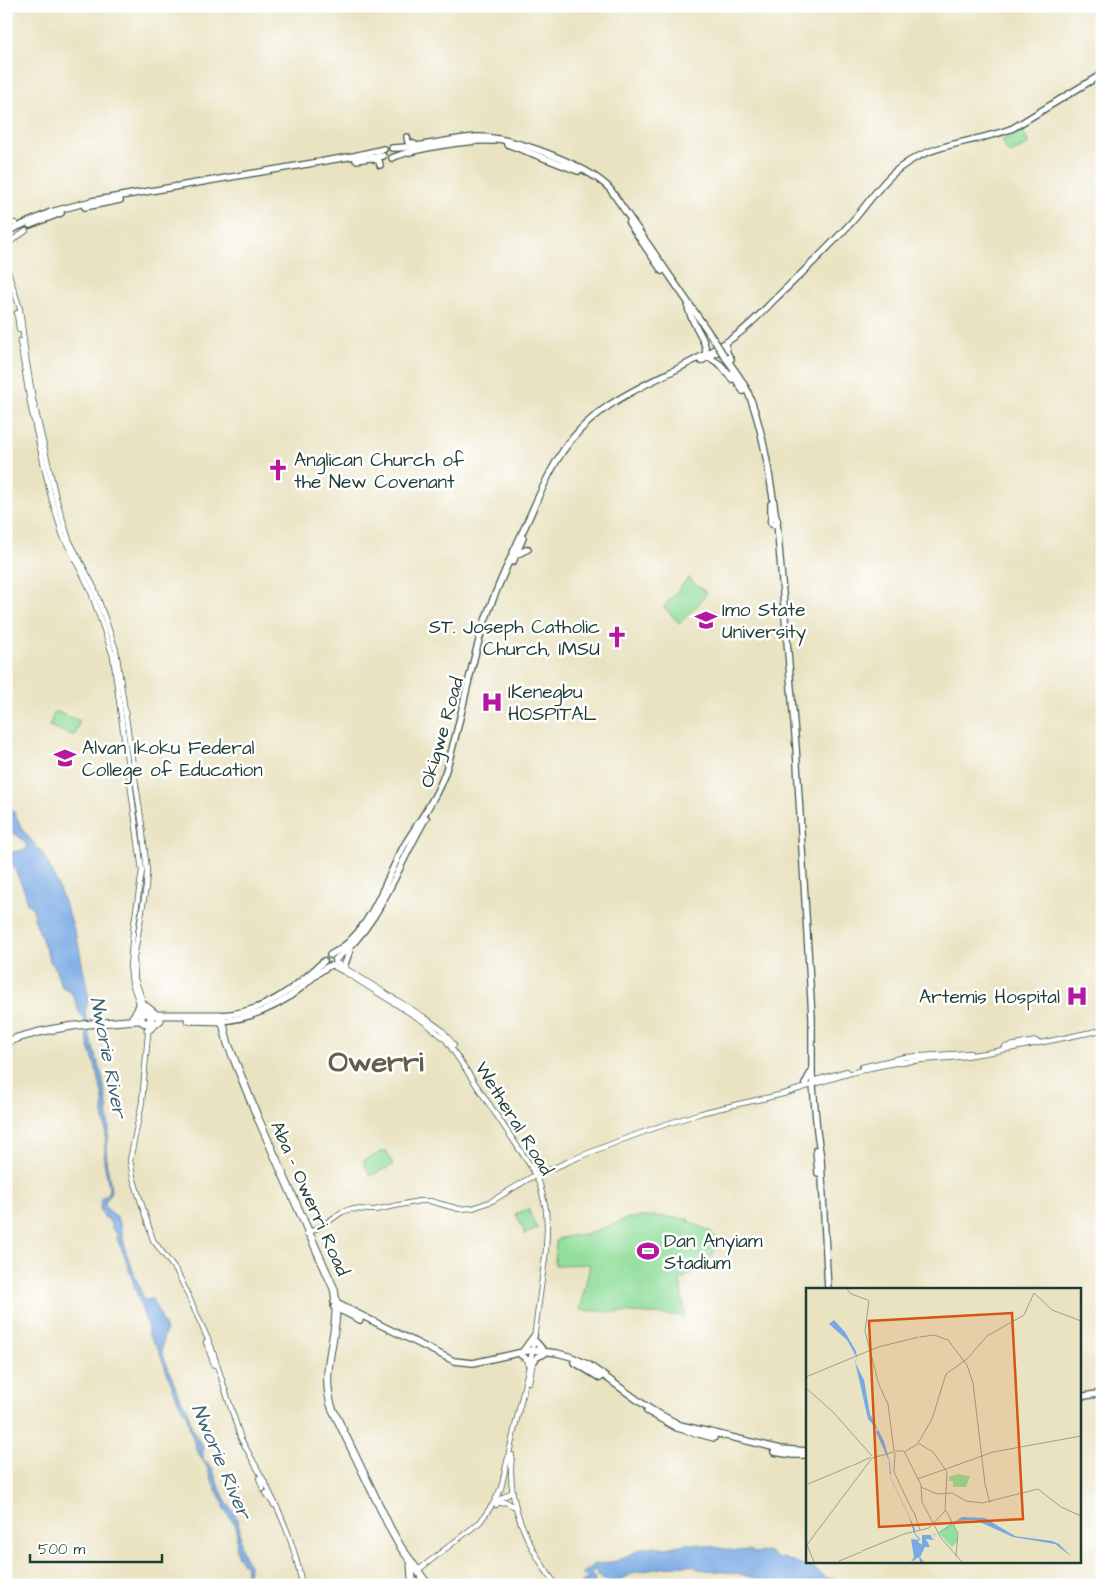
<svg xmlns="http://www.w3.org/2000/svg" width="1108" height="1591" font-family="'Architects Daughter',sans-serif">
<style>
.green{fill:#92de9b;stroke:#588e68}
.water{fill:#77a9e3;stroke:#4b738c}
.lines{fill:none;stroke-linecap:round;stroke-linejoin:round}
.secondary-casing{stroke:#3d5649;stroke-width:6}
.primary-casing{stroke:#3d5649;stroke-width:8}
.highway-casing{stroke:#3d5649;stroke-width:9}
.secondary{stroke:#fff;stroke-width:4.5}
.primary{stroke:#fff;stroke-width:5.5}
.highway{stroke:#fff;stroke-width:7}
.primary-bridge-casing{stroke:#3d5649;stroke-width:8;stroke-linecap:butt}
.primary-bridge{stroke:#fff;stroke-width:5.5}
.labels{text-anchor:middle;stroke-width:5;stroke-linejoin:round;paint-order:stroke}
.poi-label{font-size:19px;fill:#1f3d34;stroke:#fff;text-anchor:start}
.street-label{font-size:19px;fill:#1f3d34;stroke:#fff}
.water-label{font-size:20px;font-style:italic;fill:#3e6371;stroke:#fff}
.town-label{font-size:29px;font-weight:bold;fill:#626049;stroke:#fff}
.inset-road{fill:none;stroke:#99a189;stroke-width:1}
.view{fill:#d45610;fill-opacity:0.15;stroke:#d45610;stroke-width:2.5}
.inset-edge{fill:none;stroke:#1f3d34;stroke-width:2.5}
</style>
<rect width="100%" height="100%" fill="#fff"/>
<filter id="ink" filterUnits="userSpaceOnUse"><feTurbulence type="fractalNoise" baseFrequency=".02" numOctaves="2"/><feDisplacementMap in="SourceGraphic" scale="10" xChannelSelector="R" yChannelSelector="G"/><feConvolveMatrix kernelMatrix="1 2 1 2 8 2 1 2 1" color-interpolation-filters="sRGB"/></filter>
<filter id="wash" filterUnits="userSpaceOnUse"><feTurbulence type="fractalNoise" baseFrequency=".0096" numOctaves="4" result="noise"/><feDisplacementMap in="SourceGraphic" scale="20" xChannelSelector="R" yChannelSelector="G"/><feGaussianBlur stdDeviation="1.12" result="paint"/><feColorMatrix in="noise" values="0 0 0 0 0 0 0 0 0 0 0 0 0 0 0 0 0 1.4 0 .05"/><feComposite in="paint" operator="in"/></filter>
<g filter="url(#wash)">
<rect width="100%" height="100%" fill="#eae3c2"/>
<g class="green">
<path d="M1023,131L1029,144L1009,154L1002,140Z"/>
<path d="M688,578L707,593L695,608L679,623L664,607Z"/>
<path d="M55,711L80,721L74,736L49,726Z"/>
<path d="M386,1150L393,1165L370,1176L363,1161Z"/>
<path d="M528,1209L537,1229L525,1234L516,1214Z"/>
<path d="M654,1216L689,1219L688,1221L710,1231L716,1238C714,1266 700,1267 680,1281L685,1316L580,1310L590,1264L555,1265L556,1241L560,1238L591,1233L629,1218Z"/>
</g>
<g class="water">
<path d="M6,797L24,832L42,853L52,871L71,920L78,943L89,998L85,1011L88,1031L102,1076L107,1103L109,1130L106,1160L110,1181L111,1191L105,1203L106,1208L116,1216L120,1223L126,1252L143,1297L145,1300L152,1299L160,1315L166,1331C163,1336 162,1346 162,1352L180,1399L187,1408L192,1429L203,1447V1459L212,1467L217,1482L227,1503L236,1516L240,1530L241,1549L249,1566L248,1580L253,1585H249L245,1581L246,1567L238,1557L236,1550L237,1530L235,1524L224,1510V1504L214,1486L207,1467L197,1451L190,1430L187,1416L178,1401L157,1347L148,1335V1328L125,1257L117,1239V1234L113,1230L109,1220L104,1217L100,1209L101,1198L107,1195L109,1188L104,1162L106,1132L103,1114V1099L98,1075L88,1044L83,1017L79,1012L74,997L69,991L61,986L54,965L51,963L49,958L34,918L33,908L27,903L25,892L10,859L11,852L26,850L27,846C22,839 15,831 6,832Z"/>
<path d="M685,1544H697L736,1551L749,1550L755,1553L767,1551L778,1559L783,1558L806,1567L814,1568L825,1578L836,1579L840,1585H777L741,1574L698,1569L693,1566L682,1565L636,1572L616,1582L602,1580L595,1570L591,1572L595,1579L594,1583L591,1585H579L584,1580L589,1579L582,1573L593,1565L616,1561L643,1548L654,1546L667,1548Z"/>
</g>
</g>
<g filter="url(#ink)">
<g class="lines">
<g class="secondary-casing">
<g id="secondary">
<path d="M6,224L15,223"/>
<path d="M6,246L14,239L26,231"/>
<path d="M6,265L20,309L26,358L33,399L56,498L69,540L94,587L116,650L142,825L147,872L146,887L134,958L135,979L147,1013"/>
<path d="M17,313L19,330"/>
<path d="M20,341L30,403L51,497L63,536L90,589L113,656L142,871L133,931L130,966L132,983L143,1014"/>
<path d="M335,962L424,1017L442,1030L454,1045"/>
<path d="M331,965L348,974L426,1023L446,1040L530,1165L540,1185L546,1209L547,1227L546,1250L532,1353L501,1488L493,1504L480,1522L417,1571"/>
<path d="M149,1022L142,1102L130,1160L133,1177L153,1240L177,1272L183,1284L211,1346L241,1439L268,1488"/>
<path d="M1005,1047L1036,1041"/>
<path d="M862,1067L905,1057L970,1053"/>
<path d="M816,1080L847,1071"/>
<path d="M539,1177L542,1173C593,1150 645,1130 698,1114C726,1106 755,1101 783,1094C817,1084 850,1071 885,1065C914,1059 943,1060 972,1055C1015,1049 1058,1039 1102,1030"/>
<path d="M306,1234L322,1226L342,1212L351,1209L375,1210L419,1201H430L459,1209L473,1208L492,1201L535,1175"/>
<path d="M206,1342L214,1365"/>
<path d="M529,1382L533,1362"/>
<path d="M512,1455C506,1504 528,1547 556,1585"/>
<path d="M259,1478L263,1489"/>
<path d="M269,1491C285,1521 296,1551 302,1585"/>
<path d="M266,1493L274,1505"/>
<path d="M498,1503L506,1502L513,1506"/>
<path d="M496,1505L499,1500L512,1492"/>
</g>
</g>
<g class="primary-casing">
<g id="primary">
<path d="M407,137L408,142L414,144"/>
<path d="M507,144L578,171"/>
<path d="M392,148C420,148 448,139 476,137C509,135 588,165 610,189L714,340"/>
<path d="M371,158L379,161L380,165"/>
<path d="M392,158C412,149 472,139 493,141"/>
<path d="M356,160L383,156"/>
<path d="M85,207L120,200"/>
<path d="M629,223L662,271"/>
<path d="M30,225L61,213"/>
<path d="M6,232L51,212L92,201L354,156L384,149"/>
<path d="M688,307C691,324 706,337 706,353"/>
<path d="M726,347L727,353L731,359"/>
<path d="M709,357L721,365L732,379"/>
<path d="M725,357C733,368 741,378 747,390C763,426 770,479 776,518"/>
<path d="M701,361L719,351"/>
<path d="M732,373L743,391"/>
<path d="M771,504V518"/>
<circle cx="774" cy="521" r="3.5"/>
<path d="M777,523L796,747L812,1017V1074L817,1131L821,1159L828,1290"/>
<path d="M518,554L528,549"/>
<path d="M513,562L523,538"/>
<path d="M330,955C371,935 384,881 405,844C420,820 437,797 446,770C461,723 468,674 483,627C493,595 508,564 522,533C534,508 544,481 559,457C601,389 674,379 734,337C750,326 763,311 776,298C803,272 831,246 856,217C873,197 886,175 910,161C941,142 979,142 1013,128L1102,74"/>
<path d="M335,960C381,925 397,866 426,818"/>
<path d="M344,967L350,950"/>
<path d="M221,1015C264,1013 294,989 324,961"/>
<path d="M222,1021C252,1018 278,1007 301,988C310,980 319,971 329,966"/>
<path d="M805,1084L810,1074"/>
<path d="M816,1150L818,1173"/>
<path d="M334,1302L454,1361L473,1363L532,1350L557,1353L572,1357L589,1365L650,1409L680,1425L781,1449L807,1451"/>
<path d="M334,1307L360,1320"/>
<path d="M536,1342L543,1350"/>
<path d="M523,1351L534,1336"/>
<path d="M521,1355L528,1360L529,1365"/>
<path d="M574,1362L600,1378"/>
<path d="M532,1364L537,1357L544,1354"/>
<path d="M1079,1397L1102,1393"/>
<path d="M647,1411L677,1428L714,1438"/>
<path d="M774,1452L793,1455H807"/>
</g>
</g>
<g class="highway-casing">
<g id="highway">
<path d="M144,1005L154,1013"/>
<circle cx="146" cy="1018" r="5"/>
<path d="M150,1015H221L228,1044L257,1116L334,1289C343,1330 318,1366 332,1408L391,1530L400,1546L428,1585"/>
<path d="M133,1017L138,1010L140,1004"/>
<path d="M188,1020L222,1021"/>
<path d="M148,1030L160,1020"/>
<path d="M6,1042C48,1026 96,1023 141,1020"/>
<path d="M411,1566L412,1579"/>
<path d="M414,1584L418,1582L424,1583"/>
</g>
</g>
<use href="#secondary" class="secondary"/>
<use href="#primary" class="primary"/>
<use href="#highway" class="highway"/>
<g class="primary-bridge-casing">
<path id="primary-bridge" d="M714,340L725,357"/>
</g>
<use href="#primary-bridge" class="primary-bridge"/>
</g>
</g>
<defs>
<g id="church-bare" transform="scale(1.725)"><path d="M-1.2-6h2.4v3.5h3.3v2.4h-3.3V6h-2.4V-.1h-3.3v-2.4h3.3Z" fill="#b5179e" stroke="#fff" stroke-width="2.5" paint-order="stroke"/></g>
<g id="university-bare" transform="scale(1.725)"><path d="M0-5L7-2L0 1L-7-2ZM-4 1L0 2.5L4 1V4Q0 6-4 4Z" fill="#b5179e" stroke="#fff" stroke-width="2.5" paint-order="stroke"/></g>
<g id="hospital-bare" transform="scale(1.725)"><path d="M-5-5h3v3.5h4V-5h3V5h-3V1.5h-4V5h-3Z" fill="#b5179e" stroke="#fff" stroke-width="2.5" paint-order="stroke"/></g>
<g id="stadium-bare" transform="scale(1.725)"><path d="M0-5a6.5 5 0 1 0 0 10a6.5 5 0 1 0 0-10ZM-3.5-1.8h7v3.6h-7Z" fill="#b5179e" stroke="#fff" stroke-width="2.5" paint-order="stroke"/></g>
</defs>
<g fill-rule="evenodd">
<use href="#church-bare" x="278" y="470"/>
<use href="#university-bare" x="706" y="620"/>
<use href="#church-bare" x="617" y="637"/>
<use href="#hospital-bare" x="492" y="702"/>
<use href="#university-bare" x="65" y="758"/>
<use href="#hospital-bare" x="1077" y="996"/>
<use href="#stadium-bare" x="648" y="1251"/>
</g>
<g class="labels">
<g class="poi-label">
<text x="294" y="466">Anglican Church of<tspan x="294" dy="22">the New Covenant</tspan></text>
<text x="722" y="616">Imo State<tspan x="722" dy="22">University</tspan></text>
<text x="600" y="633" text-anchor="end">ST. Joseph Catholic<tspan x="600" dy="22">Church, IMSU</tspan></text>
<text x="508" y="698">IKenegbu<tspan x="508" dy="22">HOSPITAL</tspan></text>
<text x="82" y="754">Alvan Ikoku Federal<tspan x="82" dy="22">College of Education</tspan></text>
<text x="1060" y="1003" text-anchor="end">Artemis Hospital</text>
<text x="664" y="1247">Dan Anyiam<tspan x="664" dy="22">Stadium</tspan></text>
</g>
<g class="street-label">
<text transform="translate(441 732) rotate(-74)" y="7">Okigwe Road</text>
<text transform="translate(515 1118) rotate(58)" y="7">Wetheral Road</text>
<text transform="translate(311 1198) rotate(66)" y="7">Aba - Owerri Road</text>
</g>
<g class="water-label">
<text transform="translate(109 1057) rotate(79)" y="7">Nworie River</text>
<text transform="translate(222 1461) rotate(67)" y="7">Nworie River</text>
</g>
<g class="town-label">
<text x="376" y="1071">Owerri</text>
</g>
</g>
<g transform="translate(806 1288)">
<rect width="275" height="275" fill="#eae3c2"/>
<path d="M152,186L164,188L160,199H147V193H143V189ZM146,236L151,243V254L146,259L132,244Z" fill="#92de9b"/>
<path d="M28,32L39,44L50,63L51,70L49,74L58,92L64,126L78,153L84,175L85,186L84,188L103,228L109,241V245L114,251L112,254L116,257V247H125L126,251L128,250V246L129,245L128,250L127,252L120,251L124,259H119L114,269L118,274H114L113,269L105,274L108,269L105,251L113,252L108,245L103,229L84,189L83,173L70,144L72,142L62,131L49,74V73L51,70L41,52L23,36ZM156,229L179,230L209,248L246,253L253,256L266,269L249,256L207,249L169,232L151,233L141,240L133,244Z" fill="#77a9e3"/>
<path class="inset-road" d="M41,1L45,6L62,12M228,5L246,22L275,33M63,12L59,43L73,97L82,116L88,163M114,49L128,47L142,52L161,77L167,95M0,89L72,59L113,49M167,95L179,196L184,215M0,100L27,124L66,168M112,155L126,131L140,86L161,71L181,48L218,27L228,5M112,155L127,164L141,184L139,221L152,245L150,269M89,163H98L115,197L116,214L135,250L156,274M89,164L88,184L107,224M98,164L112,156M66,170L88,164M46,178L65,169M140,181L187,164L275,148M111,191L140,181M2,196L45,178M115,199L131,206L146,205L160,213L176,215L232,201L255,219L275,228M108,224L114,242M1,257L8,274M0,258L66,170M56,263L98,246L123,240L139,223M33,273L55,264"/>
<path class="view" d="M206,25L217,231L73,239L63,33Z"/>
<rect width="275" height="275" class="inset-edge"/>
</g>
<rect width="1108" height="1591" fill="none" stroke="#fff" stroke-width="25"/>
<path d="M30 1554v8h132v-8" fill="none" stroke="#1f3d34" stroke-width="2.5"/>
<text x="38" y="1554" font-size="15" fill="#1f3d34" stroke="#ffffff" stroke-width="4" paint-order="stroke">500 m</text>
</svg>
